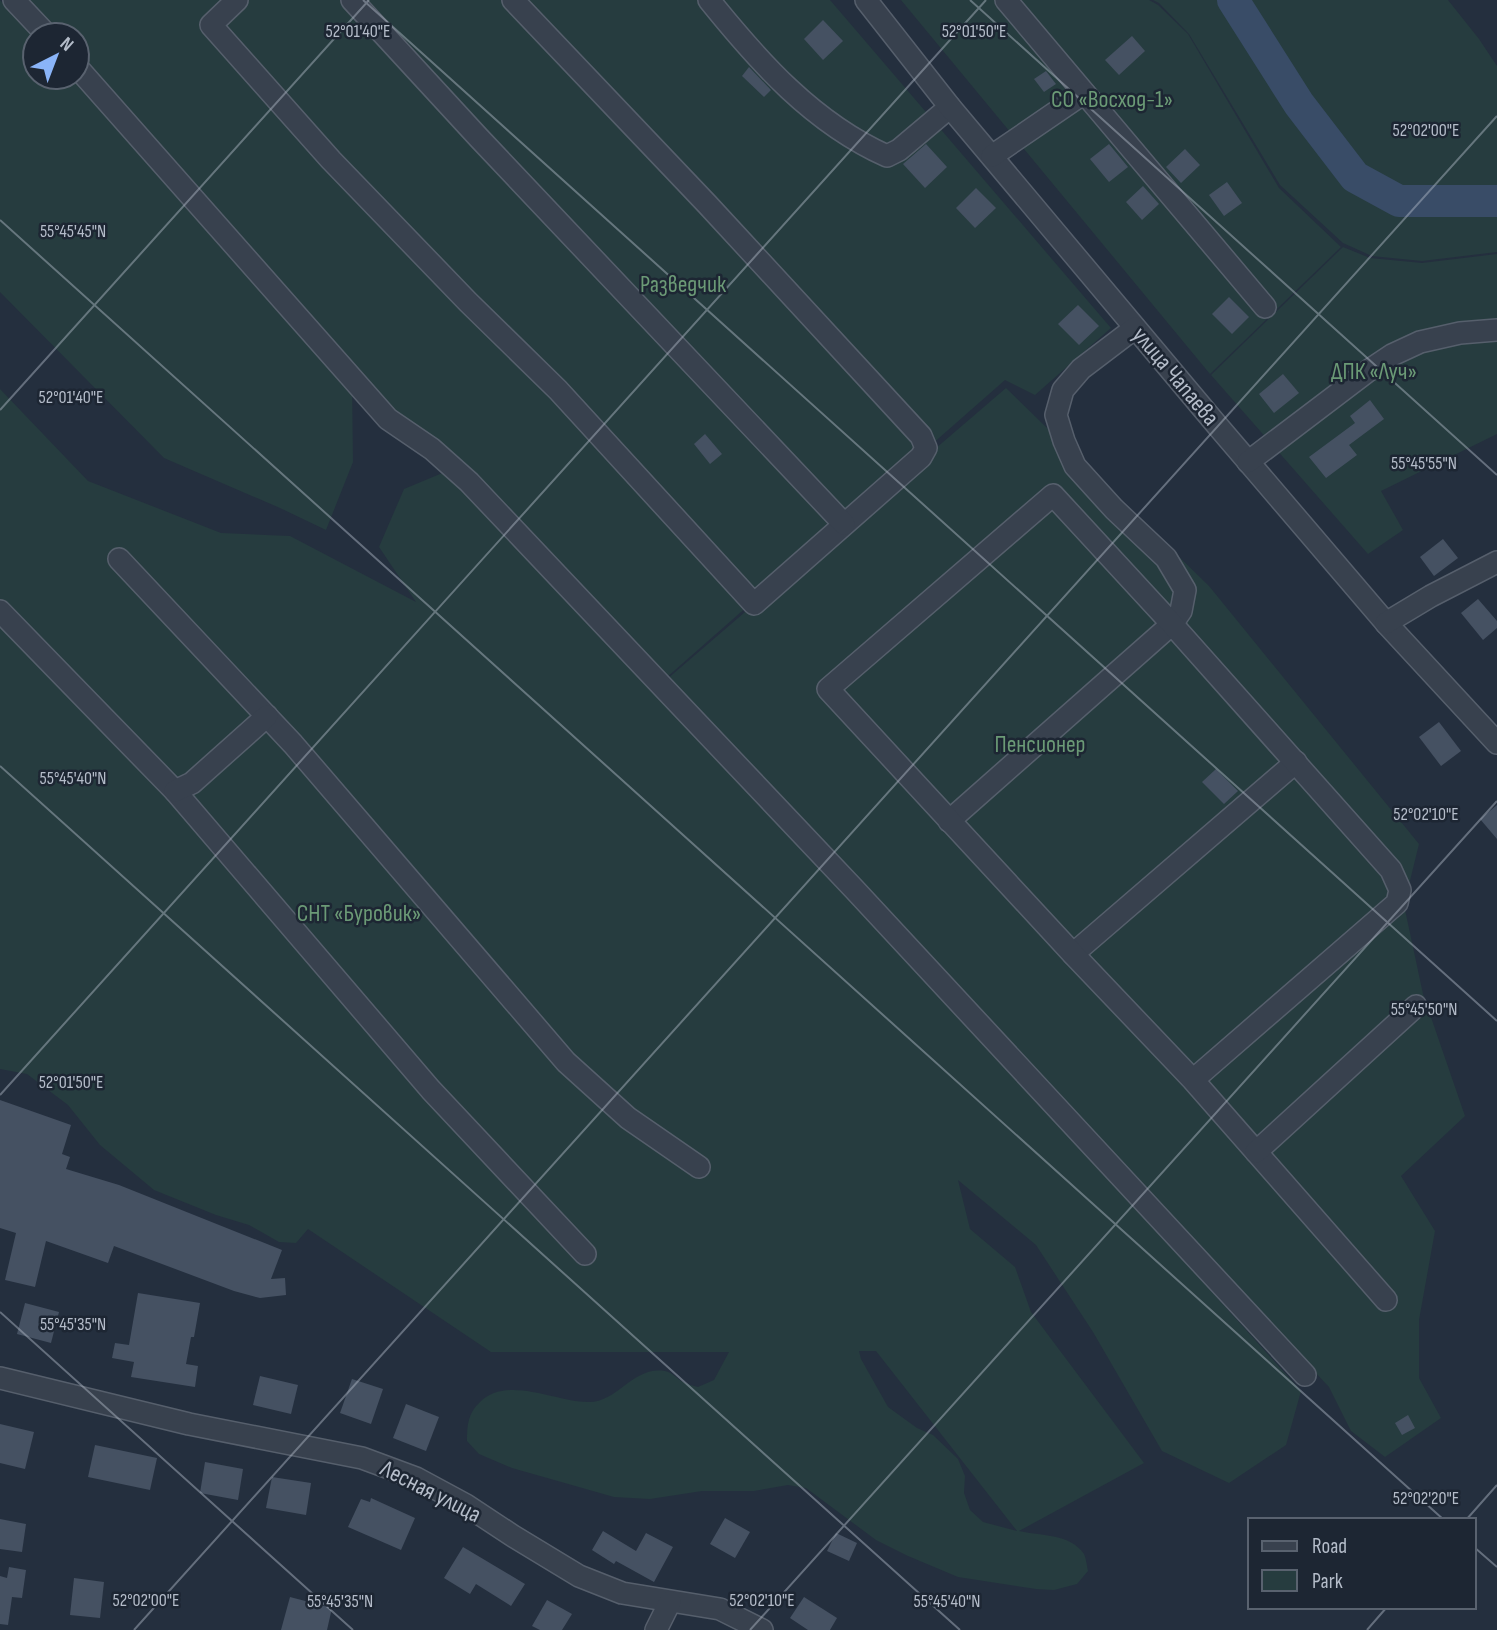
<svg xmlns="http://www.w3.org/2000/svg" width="1497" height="1630" font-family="'Sofia Sans Condensed',sans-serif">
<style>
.green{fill:#263c3f;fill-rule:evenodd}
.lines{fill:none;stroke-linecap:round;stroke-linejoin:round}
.river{stroke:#394c67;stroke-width:32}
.building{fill:#455162}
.minor-casing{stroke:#565f6c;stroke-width:24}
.minor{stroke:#38414e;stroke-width:21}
.ticks{fill:none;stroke:#b4bcc9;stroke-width:2;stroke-opacity:0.45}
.labels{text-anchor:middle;stroke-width:5;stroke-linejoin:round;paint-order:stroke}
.park-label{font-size:24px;fill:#6b9a76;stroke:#1d2633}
.street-label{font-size:24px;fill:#b4bcc9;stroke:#1d2633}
.ticks-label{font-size:18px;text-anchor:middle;fill:#b4bcc9;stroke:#1d2633;stroke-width:5;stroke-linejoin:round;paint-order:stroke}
</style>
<rect width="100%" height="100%" fill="#242f3e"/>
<g class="green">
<path d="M0,0L35,37V77H72L352,382L353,462L326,530L280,508L164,458L0,292Z"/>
<path d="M26,0H830L1111,328L1035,395L1005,380L666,678L449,450L394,413L77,52V35H61Z"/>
<path d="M901,0H1149L1158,5L1188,34L1279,188L1341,247L1210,374Z"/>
<path d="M1153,0H1448L1479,39L1497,66V252L1422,261L1372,256L1343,243L1280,185L1189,34L1159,3Z"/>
<path d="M1343,247L1370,258L1422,263L1497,254V434L1381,491L1403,530L1368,554L1211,375Z"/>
<path d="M1006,388L1209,586L1419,844L1404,905L1423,994L1465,1116L1401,1176L1435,1231L1419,1320V1378L1441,1418L1385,1457L1351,1431L1329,1387L858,887L666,680Z"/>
<path d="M0,389L88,481L221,533L290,536L416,602L379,547L404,489L452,469L853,894L1301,1391L1286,1445L1229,1483L1162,1451L1093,1332L1036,1245L958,1180L970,1229L1015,1267L1031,1312L1144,1463L1019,1531C1039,1536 1070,1533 1084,1554C1086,1558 1087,1566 1088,1571L1077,1584L1054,1590L1036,1589L958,1577L908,1556L876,1540L806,1488L788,1485L754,1491H702L650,1499L614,1497L512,1468L479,1454L467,1441C467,1425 468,1413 480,1402C507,1375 556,1402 588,1402C618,1403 632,1366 665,1371C672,1372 677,1379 683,1382C688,1384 693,1386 698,1387L714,1380L729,1352H491L308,1229L296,1243L279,1242L249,1225L216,1215L154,1190L100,1145L68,1105L27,1074L0,1069ZM859,1351H876L1017,1531L983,1522L970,1510L964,1493L965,1476L958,1459L933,1435L917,1428L888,1407L861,1359Z"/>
</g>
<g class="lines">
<path class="river" d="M1233,0L1299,104L1355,177L1399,201H1497"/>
</g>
<g class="building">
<path d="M823,20L843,41L823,60L804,39Z"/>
<path d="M1132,36L1145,51L1119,75L1105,60Z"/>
<path d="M749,67L771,90L764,97L742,76Z"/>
<path d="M1046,71L1056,84L1044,92L1034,79Z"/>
<path d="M926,144L947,167L925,188L903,164Z"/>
<path d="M1109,144L1128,167L1109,182L1090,159Z"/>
<path d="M1185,149L1200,165L1181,183L1166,167Z"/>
<path d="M1227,182L1242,203L1224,216L1209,195Z"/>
<path d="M1143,186L1159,204L1142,220L1126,202Z"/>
<path d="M976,188L996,208L975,228L956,208Z"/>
<path d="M1229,297L1249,317L1232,334L1212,314Z"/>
<path d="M1078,305L1099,326L1079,345L1058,324Z"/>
<path d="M1283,374L1299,393L1274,413L1259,394Z"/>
<path d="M1370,400L1384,419L1349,445L1357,455L1326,478L1309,457L1355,423L1350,416Z"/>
<path d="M705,434L722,454L710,464L694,444Z"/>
<path d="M1443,539L1458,558L1434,576L1420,557Z"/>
<path d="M1478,599L1497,621V628L1483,640L1461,613Z"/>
<path d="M1439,722L1461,751L1441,766L1419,737Z"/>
<path d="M1216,769L1238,791L1224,804L1202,782Z"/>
<path d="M1497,805V839L1480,819Z"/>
<path d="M0,1100L71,1125L62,1154L70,1157L66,1169L119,1185L282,1250L271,1279L285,1278L286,1295L260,1298L234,1291L114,1246L108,1263L46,1241L35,1287L5,1280L16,1233L0,1228Z"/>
<path d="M138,1293L200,1303L194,1337H191L186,1364L198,1366L195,1387L131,1377L134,1362L112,1358L115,1343L129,1345Z"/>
<path d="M25,1303L59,1312L51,1343L17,1334Z"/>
<path d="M260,1376L298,1385L291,1414L253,1405Z"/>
<path d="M352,1379L383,1389L371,1424L340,1413Z"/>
<path d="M406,1404L439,1417L426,1451L393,1438Z"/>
<path d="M1408,1415L1415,1428L1402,1435L1395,1423Z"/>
<path d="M0,1424L34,1432L25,1469L0,1463Z"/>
<path d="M95,1445L157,1458L150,1490L88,1477Z"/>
<path d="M205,1462L243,1469L238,1500L200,1493Z"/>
<path d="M272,1477L311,1483L306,1515L266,1508Z"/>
<path d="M371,1498L415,1518L401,1550L348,1527L361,1499L370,1502Z"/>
<path d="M725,1518L750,1532L735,1558L710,1544Z"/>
<path d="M0,1519L26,1524L22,1552L0,1549Z"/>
<path d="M603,1531L636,1551L646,1533L673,1547L654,1582L616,1561L614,1564L592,1550Z"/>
<path d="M836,1533L857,1543L849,1561L827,1551Z"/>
<path d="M463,1547L525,1584L511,1606L476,1584L470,1594L444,1578Z"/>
<path d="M9,1567L26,1570L22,1598L12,1597L8,1625L0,1624V1576L7,1578Z"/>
<path d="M74,1578L104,1582L100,1618L70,1615Z"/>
<path d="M290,1597L332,1608L327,1630H281Z"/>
<path d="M804,1597L837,1618L830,1630H808L790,1618Z"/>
<path d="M547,1600L572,1614L562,1630H540L532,1626Z"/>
</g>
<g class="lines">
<g class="minor-casing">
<g id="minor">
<path d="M14,0L47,35"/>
<path d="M237,0L211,25L331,160L468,302L558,390L754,604L921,457L926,448L921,436L707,204L513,0"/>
<path d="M352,0L479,138L844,524"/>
<path d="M709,0C759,62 813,123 887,156L899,150L950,107"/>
<path d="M866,0L950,107L1216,424L1386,623L1497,743"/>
<path d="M1006,0L1265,307"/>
<path d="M77,67L388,419L432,449L469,482L855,890L1305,1375"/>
<path d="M992,156L1084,93"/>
<path d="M1248,462L1368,371L1392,355L1420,342L1460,333L1497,330"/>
<path d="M119,559L293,744L566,1062L628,1118L699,1167"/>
<path d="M0,611L175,791L431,1090L585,1254"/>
<path d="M1386,623L1431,596L1497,562"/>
<path d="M175,791L192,783L267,716"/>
<path d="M949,821L1172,624L1181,611L1185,590L1166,558L1114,509L1075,466L1064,441L1056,415L1063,390L1081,369L1135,328"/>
<path d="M1073,954L1296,762"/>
<path d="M1193,1080L1397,903L1400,890L1391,870L1172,624L1053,495L828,689L1073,954L1193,1080L1386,1300"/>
<path d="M1256,1152L1416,1006"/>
<path d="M0,1378L189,1424L362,1458L416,1478L466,1505L513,1536L579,1576L622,1593L720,1609L762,1630"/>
<path d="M656,1630L670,1602"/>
</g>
</g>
<use href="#minor" class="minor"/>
</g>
<path class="ticks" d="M363,0L1497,1021M970,0L1497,475M0,220L1444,1520M0,410L369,0M0,766L960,1630M0,1095L986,0M0,1312L353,1630M1466,1520L1497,1485M1474,1547L1497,1567M134,1630L1497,116M750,1630L1497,801M1367,1630L1387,1607"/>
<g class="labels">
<g class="park-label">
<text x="1112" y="107">СО «Восход-1»</text>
<text x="683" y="292">Разведчик</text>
<text x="1374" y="379">ДПК «Луч»</text>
<text x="1040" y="752">Пенсионер</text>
<text x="359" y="921">СНТ «Буровик»</text>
</g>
<g class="street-label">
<text transform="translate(1176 376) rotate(50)" y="8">улица Чапаева</text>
<text transform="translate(431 1491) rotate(27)" y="8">Лесная улица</text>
</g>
</g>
<g class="ticks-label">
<text x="358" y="37">52°01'40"E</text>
<text x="974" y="37">52°01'50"E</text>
<text x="1426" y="136">52°02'00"E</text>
<text x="73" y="237">55°45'45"N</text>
<text x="71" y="403">52°01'40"E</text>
<text x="1424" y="469">55°45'55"N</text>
<text x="73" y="784">55°45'40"N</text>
<text x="1426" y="820">52°02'10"E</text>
<text x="1424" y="1015">55°45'50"N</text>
<text x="71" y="1088">52°01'50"E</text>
<text x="73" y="1330">55°45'35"N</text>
<text x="1426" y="1504">52°02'20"E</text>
<text x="146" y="1606">52°02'00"E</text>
<text x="762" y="1606">52°02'10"E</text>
<text x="340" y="1607">55°45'35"N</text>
<text x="947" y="1607">55°45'40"N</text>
</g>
<rect x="1248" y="1518" width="228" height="91" fill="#1d2633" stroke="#59626f" stroke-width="2"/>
<rect x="1262" y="1541" width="35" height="10" fill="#38414e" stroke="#59626f" stroke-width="2"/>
<text x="1312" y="1553" font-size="21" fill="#b4bcc9">Road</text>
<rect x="1262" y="1570" width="35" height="21" fill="#263c3f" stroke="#59626f" stroke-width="2"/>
<text x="1312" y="1588" font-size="21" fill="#b4bcc9">Park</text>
<g transform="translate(56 56) rotate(42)"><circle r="33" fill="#1d2633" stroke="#59626f" stroke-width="2"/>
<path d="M0-5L12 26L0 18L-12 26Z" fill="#8ab4f8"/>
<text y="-10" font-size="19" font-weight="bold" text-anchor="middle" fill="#b4bcc9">N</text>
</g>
</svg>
